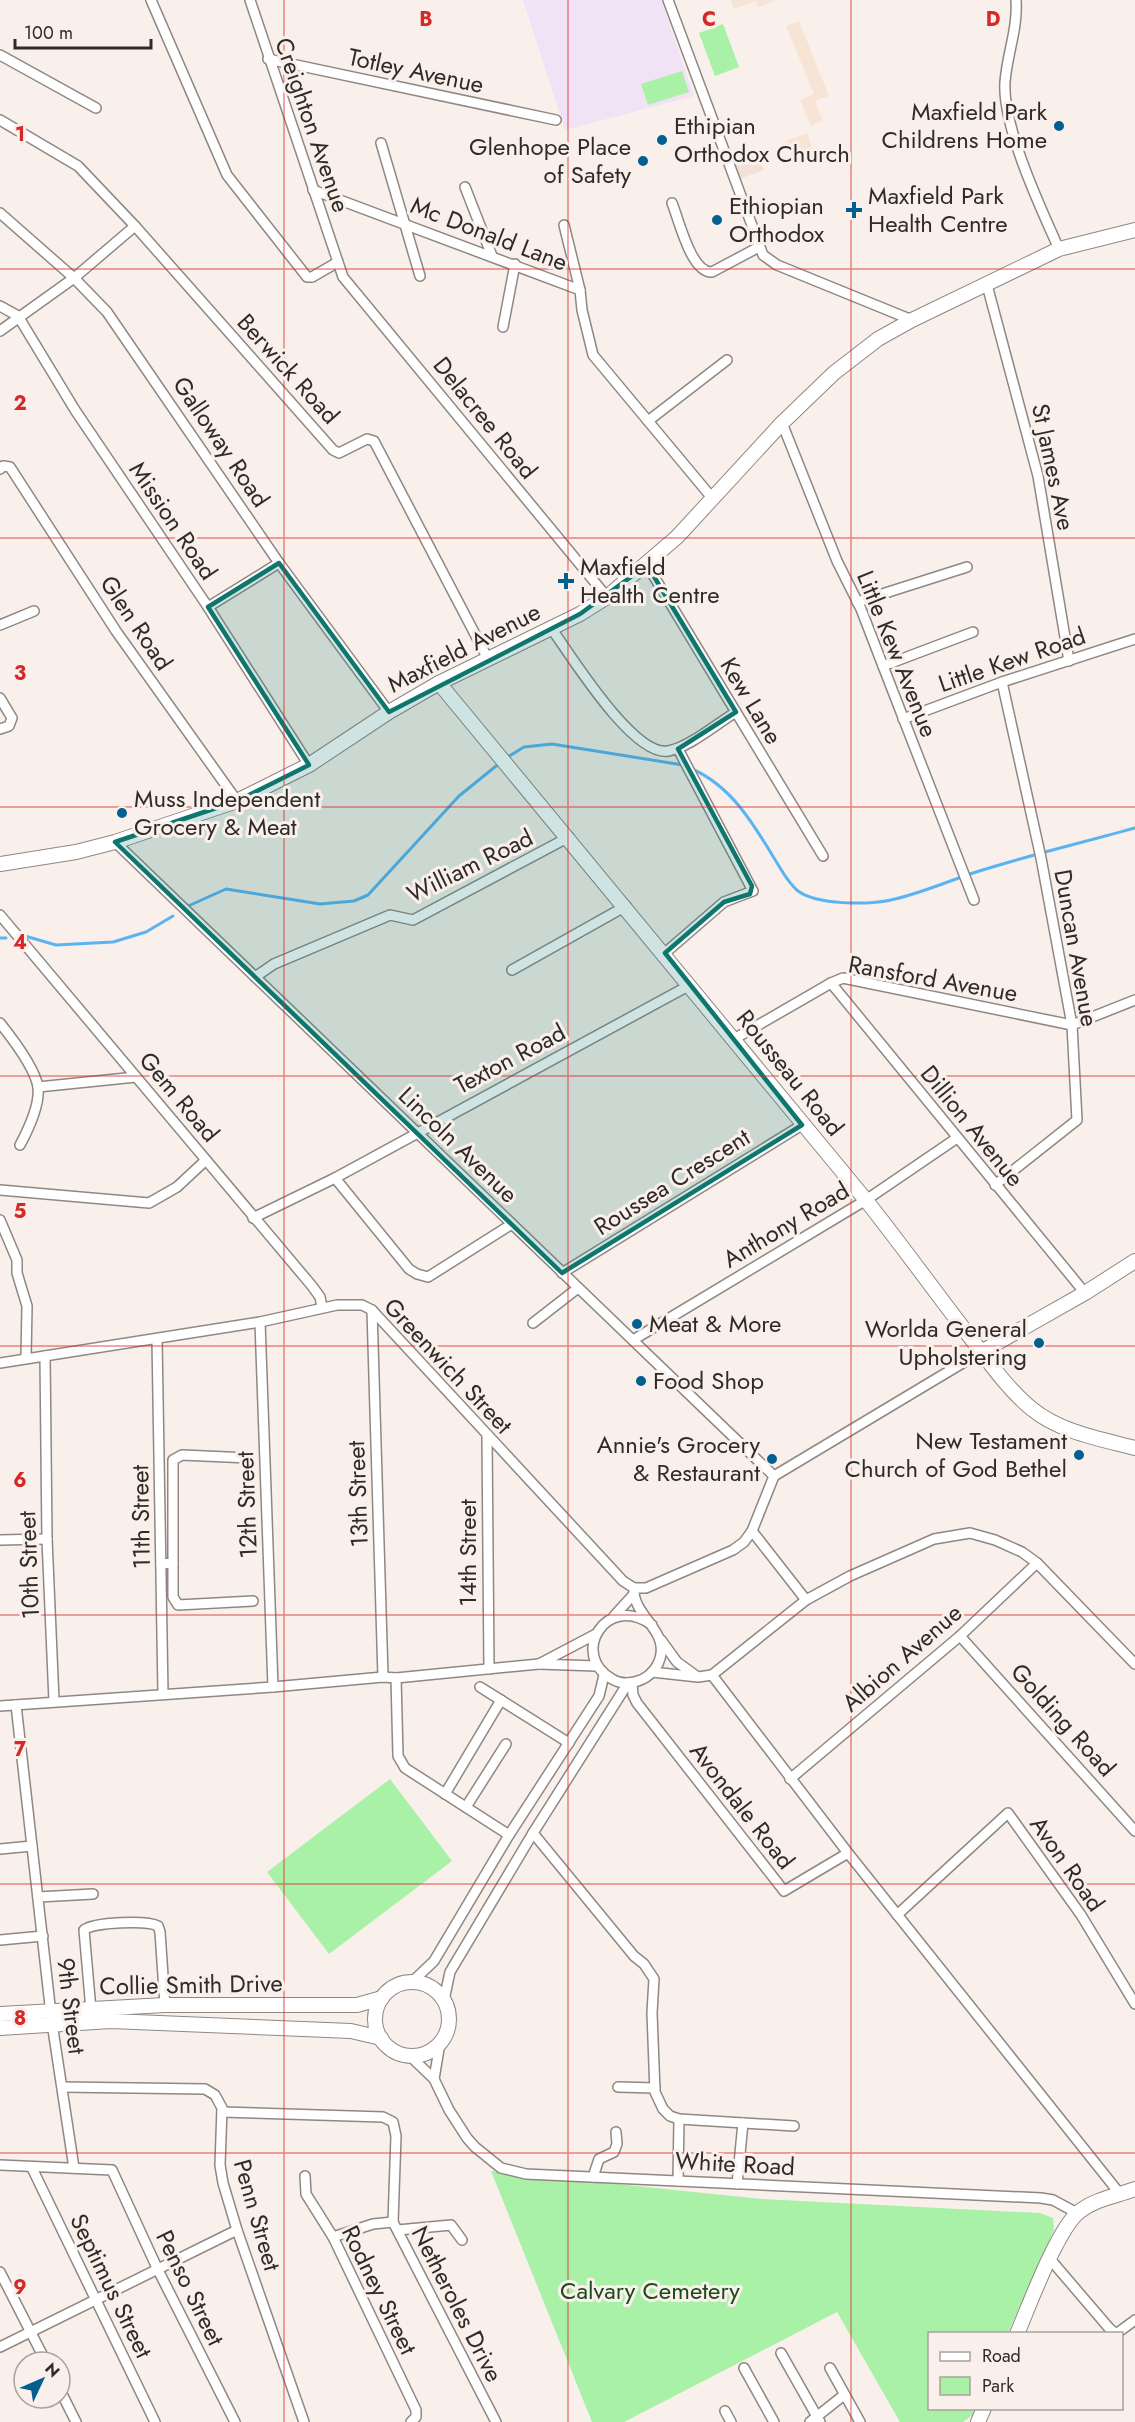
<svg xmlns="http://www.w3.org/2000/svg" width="1135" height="2422" font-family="Jost,sans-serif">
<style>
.commercial{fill:#f2e2f5}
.built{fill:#f3e1d8}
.education{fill:#f8e4d5}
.green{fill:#a8f1a7}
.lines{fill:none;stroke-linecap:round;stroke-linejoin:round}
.stream{stroke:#5ab3f2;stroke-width:3}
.street-casing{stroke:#908782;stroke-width:12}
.secondary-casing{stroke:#908782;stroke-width:16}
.street{stroke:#fff;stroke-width:9}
.secondary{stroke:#fff;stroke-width:14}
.marked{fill:#0f766e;fill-opacity:0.2;stroke:#0f766e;stroke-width:4.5;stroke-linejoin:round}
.grid{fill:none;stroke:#d62828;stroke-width:1.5;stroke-opacity:0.55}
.poi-dot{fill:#025f90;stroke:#faf0eb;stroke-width:2}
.labels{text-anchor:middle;stroke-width:6;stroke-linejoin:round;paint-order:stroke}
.street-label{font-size:24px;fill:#2f2b29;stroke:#faf0eb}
.poi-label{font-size:24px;fill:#2f2b29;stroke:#faf0eb;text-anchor:start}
.park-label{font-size:24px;fill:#184a1a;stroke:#faf0eb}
.grid-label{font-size:20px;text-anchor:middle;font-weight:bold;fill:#d62828;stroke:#faf0eb;stroke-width:6;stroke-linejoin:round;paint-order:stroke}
</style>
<rect width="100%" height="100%" fill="#faf0eb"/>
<path class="commercial" d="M523,0H661L694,96L565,130Z"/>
<path class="built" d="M757,151L764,170L740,179L733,160Z"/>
<g class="education">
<path d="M731,0H778L758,7L756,1L734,9Z"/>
<path d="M799,21L829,96L815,101L823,121L811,126L800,100L814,94L786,26Z"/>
<path d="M807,133L812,148L791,156L786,141Z"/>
</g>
<g class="green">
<path d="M723,24L739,67L715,76L699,33Z"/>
<path d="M682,71L689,92L648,105L641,84Z"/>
<path d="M390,1779L452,1861L329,1954L267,1872Z"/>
<path d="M491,2171L762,2199L1040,2213L1053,2218L1054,2230L1008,2333L930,2334V2408L976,2409L974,2414L963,2422H900L837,2312L624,2422H592Z"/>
</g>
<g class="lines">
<g class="stream">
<path d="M506,758L524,747L552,744L683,765"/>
<path d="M692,769C731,786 753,823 774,858C781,869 787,882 798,891C817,905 868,905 891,900C919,894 946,882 973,873C1026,856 1081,843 1135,828"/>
<path d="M186,907L226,889L320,904L354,901L368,895L459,796L501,762"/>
<path d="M25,936L56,945L113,942L146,932L173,916"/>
<path d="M0,938H6"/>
</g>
<g class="street-casing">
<g id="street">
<path d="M151,0L227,175L307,277H312L338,262"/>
<path d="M250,0L343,277L607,597"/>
<path d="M668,0L763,255L777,265L912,320"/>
<path d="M1016,0C1018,29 1007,54 1005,82C1002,126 1041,209 1059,249"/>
<path d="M0,55L96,108"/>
<path d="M268,59L556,120"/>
<path d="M0,120L78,166L135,226L333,450L339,453L367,439L374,441L488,659"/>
<path d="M381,143L420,276"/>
<path d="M465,187L492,256"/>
<path d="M313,190L580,290L582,310L593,355L713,499"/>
<path d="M672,203C679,220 691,273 712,272L759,247"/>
<path d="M0,213L74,278L107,312L279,563L389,712"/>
<path d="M564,225L580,290"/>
<path d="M987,285L1038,476L1069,661"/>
<path d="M0,306L18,316L75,410L208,607L309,765"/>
<path d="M503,327L515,264"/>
<path d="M0,331L74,278L135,226"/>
<path d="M648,421L727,360"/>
<path d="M782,423L837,561L861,609L883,666L974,900"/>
<path d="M0,469L3,466L10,467L116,631L237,801"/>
<path d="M647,565L823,856"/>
<path d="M857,602L967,567"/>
<path d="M208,607L279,563"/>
<path d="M0,625L34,611"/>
<path d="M551,628C570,654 633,757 668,751C688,748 718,723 736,712"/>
<path d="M883,666L973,632"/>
<path d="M0,698L12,718L9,726L0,729"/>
<path d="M903,719L1002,682L1135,639"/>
<path d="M115,842L774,1476"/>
<path d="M0,915L312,1286L320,1297L322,1307"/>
<path d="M665,953L724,902L753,891L678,749"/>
<path d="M512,970L626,906"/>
<path d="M255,977L274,964L390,915L413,920L569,837"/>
<path d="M831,983L1085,1293"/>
<path d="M0,1023C12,1038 35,1068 38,1087C40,1104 28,1130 20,1145"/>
<path d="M734,1039L831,983L843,978L1072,1025L1135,1000"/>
<path d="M38,1087L136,1077"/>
<path d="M335,1178L409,1269L417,1274L428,1277L512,1224"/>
<path d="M995,1185L1077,1120L1072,1025L1041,858L1002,682"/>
<path d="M0,1190L149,1203L177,1187L206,1160"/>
<path d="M253,1218L335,1178L690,985"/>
<path d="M0,1220L17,1260V1273L27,1306L26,1358"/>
<path d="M562,1273L802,1125"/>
<path d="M372,1310L383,1677"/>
<path d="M260,1322L273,1687"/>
<path d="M533,1323L578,1288"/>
<path d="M157,1339L163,1694"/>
<path d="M633,1340L866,1200L957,1138"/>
<path d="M45,1356L47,1539L54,1701"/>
<path d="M0,1363L260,1322L337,1305H362L372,1310L623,1581L634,1588"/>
<path d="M487,1436L489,1669"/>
<path d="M752,1531L806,1600"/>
<path d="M0,1540L47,1539"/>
<path d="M173,1563V1597L178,1605L253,1601"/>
<path d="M161,1564L173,1563V1460L182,1455L249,1458"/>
<path d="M634,1588H646L733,1550L744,1542L752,1531L774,1476L981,1352"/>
<path d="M634,1588C632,1614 665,1628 661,1654C659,1667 650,1677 638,1681C629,1684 620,1684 612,1679C569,1655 606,1592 652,1625"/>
<path d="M614,1616L634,1594"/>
<path d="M596,1634L539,1664L596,1666"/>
<path d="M960,1636L1135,1831"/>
<path d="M661,1640L677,1662L695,1675"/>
<path d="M652,1672L698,1677L712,1675"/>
<path d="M712,1675L848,1853L1120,2194"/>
<path d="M712,1675L806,1600L850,1576L934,1539L970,1533L995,1540L1022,1552L1037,1563L1135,1664"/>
<path d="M396,1678L398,1756L405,1768L509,1835"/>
<path d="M632,1683L633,1695L637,1703L784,1891L848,1853"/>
<path d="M480,1687L569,1743"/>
<path d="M16,1705L52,2023L74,2168"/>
<path d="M0,1706L273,1687L383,1677L396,1678L539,1664"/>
<path d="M790,1779L960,1636L1037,1563"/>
<path d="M445,1794L501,1700"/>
<path d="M466,1807L506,1744"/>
<path d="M533,1833L634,1956L644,1964L654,1979L652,2013L655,2092L663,2109L670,2116L679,2119L794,2126"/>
<path d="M0,1849L32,1846"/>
<path d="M38,1897L93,1894"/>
<path d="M897,1915L1008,1813L1081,1915L1135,2004"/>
<path d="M0,1940L43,1936"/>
<path d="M412,1982L434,1961L509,1835L599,1696L604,1675"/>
<path d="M444,2000L450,1972L533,1833L628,1683"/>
<path d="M91,2010L84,1930C94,1922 147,1920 158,1926L160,1932L165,2005"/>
<path d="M409,2055L434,2079L449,2110L467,2138L475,2147L501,2168L526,2174L1041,2198L1053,2200L1077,2213"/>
<path d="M434,2079L440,2043"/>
<path d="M62,2087L205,2089L215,2095L222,2108L220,2165L223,2183L237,2230L304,2422"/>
<path d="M618,2087L655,2088"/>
<path d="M222,2112L383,2117L393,2122L396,2136L393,2222L496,2422"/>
<path d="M0,2165L112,2170L158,2270L235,2422"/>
<path d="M32,2168L155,2422"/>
<path d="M305,2176L306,2194L333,2237L416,2410V2417L411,2422"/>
<path d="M593,2177L599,2159L614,2152L617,2144L616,2132"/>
<path d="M678,2181L679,2119"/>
<path d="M737,2184L743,2123"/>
<path d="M398,2230L451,2225L462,2240"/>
<path d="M333,2237L373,2224L393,2222"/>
<path d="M1050,2259L1109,2328L1116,2334"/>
<path d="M0,2272L46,2362"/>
<path d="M1116,2334L1135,2320"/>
<path d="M0,2347L237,2230"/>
<path d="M781,2353L820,2422"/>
<path d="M744,2368L774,2422"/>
<path d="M830,2368L860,2422"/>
<path d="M60,2390L76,2422"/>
<path d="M725,2411L731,2422"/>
<path d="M810,2422L844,2395"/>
</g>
</g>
<g class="secondary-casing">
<g id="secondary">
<path d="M439,683C582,854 724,1026 865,1199C900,1243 933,1289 967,1333C987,1359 1007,1389 1032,1409C1060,1432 1101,1439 1135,1448"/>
<path d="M0,864L76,852L115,842L237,801L309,765L389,712L439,683L580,614L607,597L677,537L782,423L834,373L878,339L912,320L1059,249L1135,230"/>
<path d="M981,1352L1085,1293L1135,1261"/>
<circle cx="412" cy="2019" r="37"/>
<path d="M0,2014L165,2005H357L382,1998"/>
<path d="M0,2028L111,2021L351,2031L381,2038"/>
<path d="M1017,2334C1029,2306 1058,2227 1080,2211C1096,2199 1116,2196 1135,2189"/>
<path d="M978,2422L984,2408"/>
</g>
</g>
<use href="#street" class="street"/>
<use href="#secondary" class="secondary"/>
</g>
<path class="marked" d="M279,563L389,712L580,614L647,565L736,712L678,749L752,886L750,894L724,902L665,953L802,1125L562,1273L115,842L237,801L309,765L208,607Z"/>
<path class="grid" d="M284,0V2422M568,0V2422M851,0V2422M0,269H1135M0,538H1135M0,807H1135M0,1076H1135M0,1346H1135M0,1615H1135M0,1884H1135M0,2153H1135"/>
<g class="poi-dot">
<circle cx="1059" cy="126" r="6"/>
<circle cx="662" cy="140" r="6"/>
<circle cx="643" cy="161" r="6"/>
<path d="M851 201h6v6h6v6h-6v6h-6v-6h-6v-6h6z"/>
<circle cx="717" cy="220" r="6"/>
<path d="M563 572h6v6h6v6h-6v6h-6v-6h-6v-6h6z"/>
<circle cx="122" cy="813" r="6"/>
<circle cx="637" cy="1324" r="6"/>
<circle cx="1039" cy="1343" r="6"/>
<circle cx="641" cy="1381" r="6"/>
<circle cx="1079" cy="1455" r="6"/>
<circle cx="772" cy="1459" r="6"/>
</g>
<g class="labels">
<g class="street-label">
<text transform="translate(416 71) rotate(12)" y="8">Totley Avenue</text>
<text transform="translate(312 125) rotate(71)" y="8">Creighton Avenue</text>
<text transform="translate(489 234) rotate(21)" y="8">Mc Donald Lane</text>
<text transform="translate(288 369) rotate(48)" y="8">Berwick Road</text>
<text transform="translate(485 418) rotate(51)" y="8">Delacree Road</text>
<text transform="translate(221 442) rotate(56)" y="8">Galloway Road</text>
<text transform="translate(1053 467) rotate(78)" y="8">St James Ave</text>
<text transform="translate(173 521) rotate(56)" y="8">Mission Road</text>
<text transform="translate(136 623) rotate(56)" y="8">Glen Road</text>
<text transform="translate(464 648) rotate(-27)" y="8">Maxfield Avenue</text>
<text transform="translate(897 654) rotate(68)" y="8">Little Kew Avenue</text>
<text transform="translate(1012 660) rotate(-19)" y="8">Little Kew Road</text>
<text transform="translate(751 701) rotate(59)" y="8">Kew Lane</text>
<text transform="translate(470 866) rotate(-26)" y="8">William Road</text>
<text transform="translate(1076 948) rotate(80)" y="8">Duncan Avenue</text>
<text transform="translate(933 979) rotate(10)" y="8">Ransford Avenue</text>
<text transform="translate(510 1059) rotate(-28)" y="8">Texton Road</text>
<text transform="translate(790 1073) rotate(51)" y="8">Rousseau Road</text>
<text transform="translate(179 1097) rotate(50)" y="8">Gem Road</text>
<text transform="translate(972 1126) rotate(51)" y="8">Dillion Avenue</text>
<text transform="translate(458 1145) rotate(44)" y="8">Lincoln Avenue</text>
<text transform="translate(672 1182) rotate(-32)" y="8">Roussea Crescent</text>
<text transform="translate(786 1225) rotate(-31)" y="8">Anthony Road</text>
<text transform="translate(448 1366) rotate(47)" y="8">Greenwich Street</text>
<text transform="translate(358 1494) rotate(-92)" y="8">13th Street</text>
<text transform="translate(247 1505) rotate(-92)" y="8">12th Street</text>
<text transform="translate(141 1517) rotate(-91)" y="8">11th Street</text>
<text transform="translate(468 1553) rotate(-90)" y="8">14th Street</text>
<text transform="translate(29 1565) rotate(-92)" y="8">10th Street</text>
<text transform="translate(902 1658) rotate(-41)" y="8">Albion Avenue</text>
<text transform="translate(1063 1720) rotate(48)" y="8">Golding Road</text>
<text transform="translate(742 1806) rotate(52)" y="8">Avondale Road</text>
<text transform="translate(1067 1864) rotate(55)" y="8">Avon Road</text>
<text transform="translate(191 1985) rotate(-1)" y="8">Collie Smith Drive</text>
<text transform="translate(71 2006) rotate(83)" y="8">9th Street</text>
<text transform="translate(735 2164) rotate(3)" y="8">White Road</text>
<text transform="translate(257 2215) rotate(74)" y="8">Penn Street</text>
<text transform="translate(111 2286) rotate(64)" y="8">Septimus Street</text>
<text transform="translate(190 2288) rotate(64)" y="8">Penso Street</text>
<text transform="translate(379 2290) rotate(64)" y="8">Rodney Street</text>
<text transform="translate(457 2304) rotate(63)" y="8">Netheroles Drive</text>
</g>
<g class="poi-label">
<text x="1047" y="120" text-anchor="end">Maxfield Park<tspan x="1047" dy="28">Childrens Home</tspan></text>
<text x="674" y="134">Ethipian<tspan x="674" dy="28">Orthodox Church</tspan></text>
<text x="631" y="155" text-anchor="end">Glenhope Place<tspan x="631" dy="28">of Safety</tspan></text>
<text x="868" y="204">Maxfield Park<tspan x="868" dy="28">Health Centre</tspan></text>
<text x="729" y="214">Ethiopian<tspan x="729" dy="28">Orthodox</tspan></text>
<text x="580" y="575">Maxfield<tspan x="580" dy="28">Health Centre</tspan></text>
<text x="134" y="807">Muss Independent<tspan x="134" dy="28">Grocery &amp; Meat</tspan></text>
<text x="649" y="1332">Meat &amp; More</text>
<text x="1027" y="1337" text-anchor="end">Worlda General<tspan x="1027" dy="28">Upholstering</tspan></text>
<text x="653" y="1389">Food Shop</text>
<text x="1067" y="1449" text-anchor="end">New Testament<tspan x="1067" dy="28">Church of God Bethel</tspan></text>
<text x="760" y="1453" text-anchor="end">Annie's Grocery<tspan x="760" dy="28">&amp; Restaurant</tspan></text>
</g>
<g class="park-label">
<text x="650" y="2299">Calvary Cemetery</text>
</g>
</g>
<g class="grid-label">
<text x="426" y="26">B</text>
<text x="709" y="26">C</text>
<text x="993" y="26">D</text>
<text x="20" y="141">1</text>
<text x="20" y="410">2</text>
<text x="20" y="680">3</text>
<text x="20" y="949">4</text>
<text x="20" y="1218">5</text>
<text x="20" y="1487">6</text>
<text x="20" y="1756">7</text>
<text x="20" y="2025">8</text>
<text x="20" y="2294">9</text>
</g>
<rect x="928" y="2332" width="195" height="78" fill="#faf0eb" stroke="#a9a19d" stroke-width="1.5"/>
<rect x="940" y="2352" width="30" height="9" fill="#ffffff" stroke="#a9a19d" stroke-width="1.5"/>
<text x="982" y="2362" font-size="18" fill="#2f2b29">Road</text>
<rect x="940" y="2377" width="30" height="18" fill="#a8f1a7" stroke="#a9a19d" stroke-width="1.5"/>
<text x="982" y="2392" font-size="18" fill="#2f2b29">Park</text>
<g transform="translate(42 2380) rotate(46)"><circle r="28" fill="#faf0eb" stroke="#a9a19d" stroke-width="1.5"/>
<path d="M0-4.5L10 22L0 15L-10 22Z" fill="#025f90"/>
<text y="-9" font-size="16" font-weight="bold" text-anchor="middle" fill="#2f2b29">N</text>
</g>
<path d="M15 39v9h136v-9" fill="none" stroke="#2f2b29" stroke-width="3"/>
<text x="24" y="39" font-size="18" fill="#2f2b29" stroke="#faf0eb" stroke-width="4.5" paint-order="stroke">100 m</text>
</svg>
